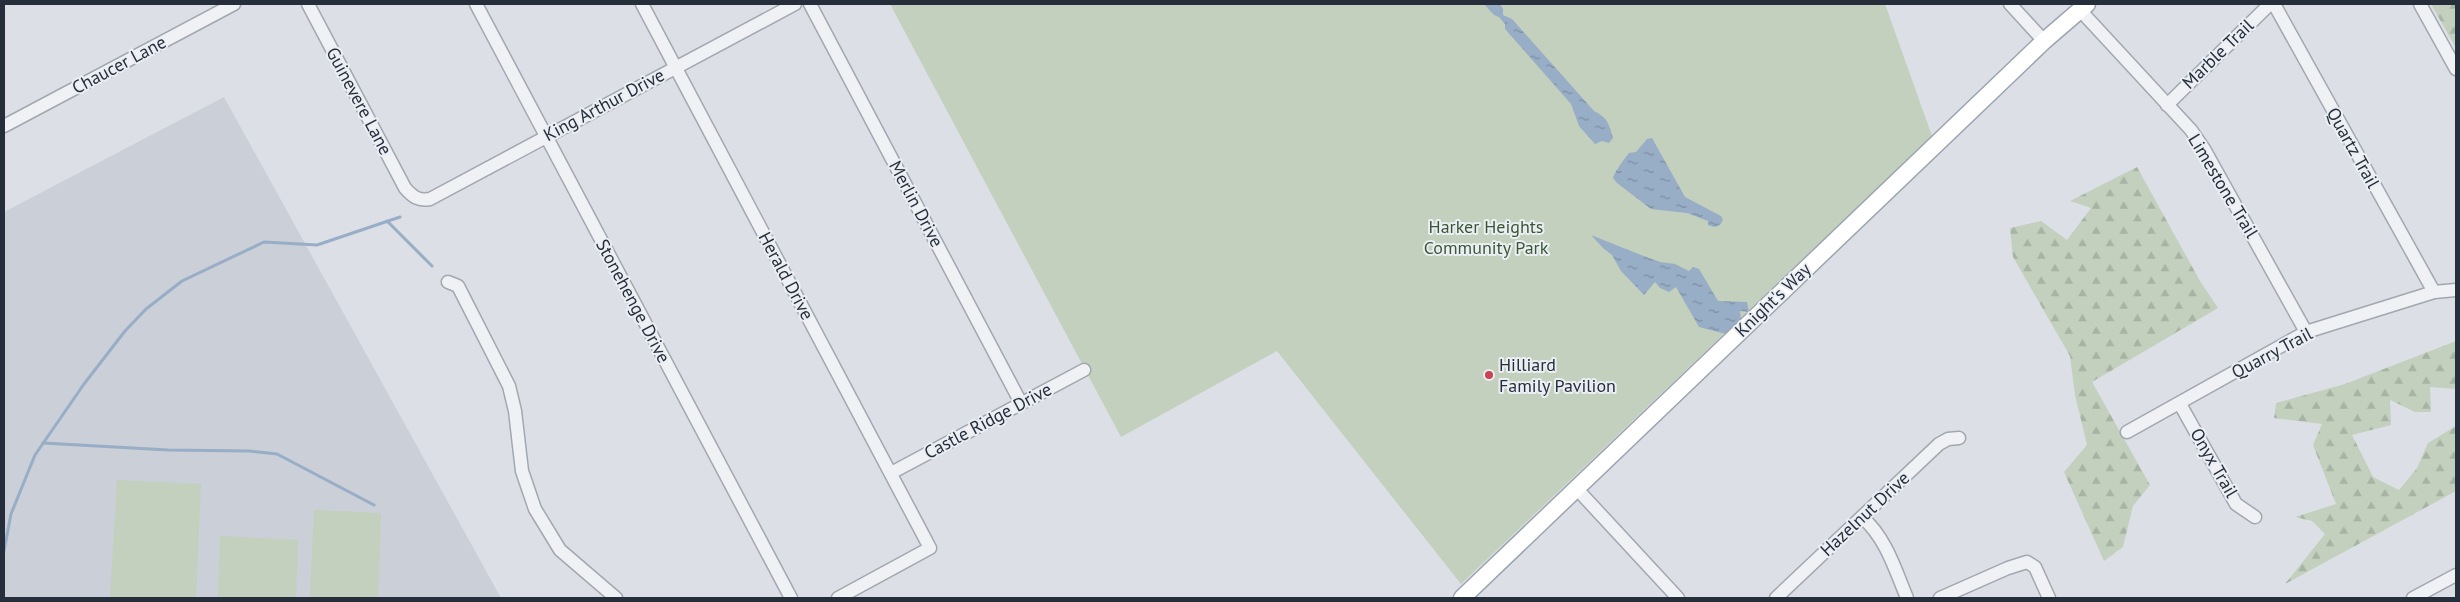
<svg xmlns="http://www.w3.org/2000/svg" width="2460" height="602" font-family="'PT Sans',sans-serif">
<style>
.built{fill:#cacfd8}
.forest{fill:url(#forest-firs)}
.park{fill:#c2d0bd}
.water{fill:url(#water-ripples)}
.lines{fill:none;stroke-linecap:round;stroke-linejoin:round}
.stream{stroke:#98adc6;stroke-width:3}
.minor-casing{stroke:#a2a7b0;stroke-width:15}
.major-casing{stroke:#9ca4b1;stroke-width:19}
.minor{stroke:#eff1f4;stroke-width:12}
.major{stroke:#fff;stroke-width:16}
.poi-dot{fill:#c94353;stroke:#ebeff4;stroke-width:2}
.labels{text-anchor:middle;stroke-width:4;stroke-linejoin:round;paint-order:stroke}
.street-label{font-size:18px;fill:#262e3c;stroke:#ebeff4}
.park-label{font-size:18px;fill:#3a5734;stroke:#ebeff4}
.poi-label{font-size:18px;fill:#262e3c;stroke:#ebeff4;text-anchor:start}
</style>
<defs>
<pattern id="forest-firs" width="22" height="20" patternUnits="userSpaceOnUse" patternTransform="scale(1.25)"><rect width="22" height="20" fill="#c2d0bd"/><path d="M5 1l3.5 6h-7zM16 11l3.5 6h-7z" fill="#a7b3a3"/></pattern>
<pattern id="water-ripples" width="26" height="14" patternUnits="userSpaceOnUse" patternTransform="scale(1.25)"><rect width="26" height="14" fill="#98adc6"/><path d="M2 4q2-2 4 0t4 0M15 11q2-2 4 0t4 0" fill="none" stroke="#7c8da2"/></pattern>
</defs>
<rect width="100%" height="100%" fill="#dce0e6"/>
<path class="built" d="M224,97L501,598H4V212Z"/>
<g class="forest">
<path d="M2431,4H2456V48Z"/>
<path d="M2137,167L2200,281L2218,308L2092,382L2150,485L2133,506L2123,547L2104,561L2064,472L2087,445L2075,395L2070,356L2013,257L2010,228L2041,221L2067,240L2091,208L2070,201Z"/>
<path d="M2456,341V389L2430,387L2431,412H2415L2390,400L2391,425L2352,435L2373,477L2399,490L2417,468L2428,443L2456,426V491L2285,584L2325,534L2312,521L2295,517L2336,504L2313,445L2322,424L2274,418L2276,403L2345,384Z"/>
</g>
<g class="park">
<path d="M890,4H1885L1932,136L1461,584L1277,351L1121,437Z"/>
<path d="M117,480L201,484L196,598H110Z"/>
<path d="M314,510L381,513L378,598H310Z"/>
<path d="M220,536L298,540L296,598H218Z"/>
</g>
<g class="water">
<path d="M1484,4H1500L1503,9V15L1512,19L1594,111C1608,118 1609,124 1613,138L1609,143L1602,141L1595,144L1579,126L1571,104L1505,29V24L1499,17L1494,15Z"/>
<path d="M1652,138L1685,197L1721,216L1723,220L1720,225L1714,227L1708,225V221L1687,213L1651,209L1617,183L1613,178C1615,171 1625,158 1629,153L1636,152L1647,139Z"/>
<path d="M1591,235L1641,255L1660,262L1675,264L1689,271L1693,267L1699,269L1718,301L1747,302L1749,312L1740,311L1741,320L1726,334L1699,327L1676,287L1669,292L1660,288L1655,282L1644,295L1621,271L1612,255L1603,248Z"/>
</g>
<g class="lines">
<g class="stream">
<path d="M387,221L432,266"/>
<path d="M43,443L168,450L249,451L277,454L374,505"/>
<path d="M4,551L11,514L35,455L84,384L125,331L146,309L182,281L264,242L317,245L400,217"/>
</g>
<g class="minor-casing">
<g id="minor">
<path d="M308,4L405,188C413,197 418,201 430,199L795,4"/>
<path d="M476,4L791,598"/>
<path d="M642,4L930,548L838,598"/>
<path d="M810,4L1021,403"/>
<path d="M2010,4L2044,41"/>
<path d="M2274,4L2434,292"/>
<path d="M2420,4L2456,69"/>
<path d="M2080,10L2191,130L2204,149L2306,332"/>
<path d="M2167,105L2270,4"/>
<path d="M4,126L234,4"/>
<path d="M448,282L458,286L509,386L515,411L522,471L535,509L560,550L616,598"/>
<path d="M2180,404L2236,504L2255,517"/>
<path d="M2127,432L2306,332L2434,292L2456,290"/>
<path d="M891,473L1084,370"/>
<path d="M1577,489L1678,598"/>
<path d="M1862,517C1886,538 1895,569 1907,598"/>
<path d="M1776,598L1939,444L1948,439L1959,438"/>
<path d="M1940,598L2008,568L2027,562L2035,567L2049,598"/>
<path d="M2413,598L2456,575"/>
</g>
</g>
<g class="major-casing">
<path id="major" d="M1462,598L2044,41L2087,4"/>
</g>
<use href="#minor" class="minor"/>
<use href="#major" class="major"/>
</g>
<circle class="poi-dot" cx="1489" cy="375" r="5"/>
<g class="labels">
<g class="street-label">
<text transform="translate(2218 54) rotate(-44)" y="6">Marble Trail</text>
<text transform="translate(119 65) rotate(-28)" y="6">Chaucer Lane</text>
<text transform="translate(359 101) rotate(62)" y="6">Guinevere Lane</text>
<text transform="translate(604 105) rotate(-28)" y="6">King Arthur Drive</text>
<text transform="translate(2353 148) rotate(61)" y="6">Quartz Trail</text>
<text transform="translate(2223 186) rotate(59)" y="6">Limestone Trail</text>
<text transform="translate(916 204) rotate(62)" y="6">Merlin Drive</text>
<text transform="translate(786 276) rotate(62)" y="6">Herald Drive</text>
<text transform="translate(1773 300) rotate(-44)" y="6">Knight's Way</text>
<text transform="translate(633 301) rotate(62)" y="6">Stonehenge Drive</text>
<text transform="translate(2272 353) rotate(-28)" y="6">Quarry Trail</text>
<text transform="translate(988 421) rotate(-28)" y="6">Castle Ridge Drive</text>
<text transform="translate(2214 463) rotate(60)" y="6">Onyx Trail</text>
<text transform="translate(1865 514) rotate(-43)" y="6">Hazelnut Drive</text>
</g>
<g class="park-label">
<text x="1486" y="233">Harker Heights<tspan x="1486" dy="21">Community Park</tspan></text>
</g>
<g class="poi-label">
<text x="1499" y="371">Hilliard<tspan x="1499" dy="21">Family Pavilion</tspan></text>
</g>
</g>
<rect width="2460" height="602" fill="none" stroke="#262e3c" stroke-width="10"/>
</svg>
